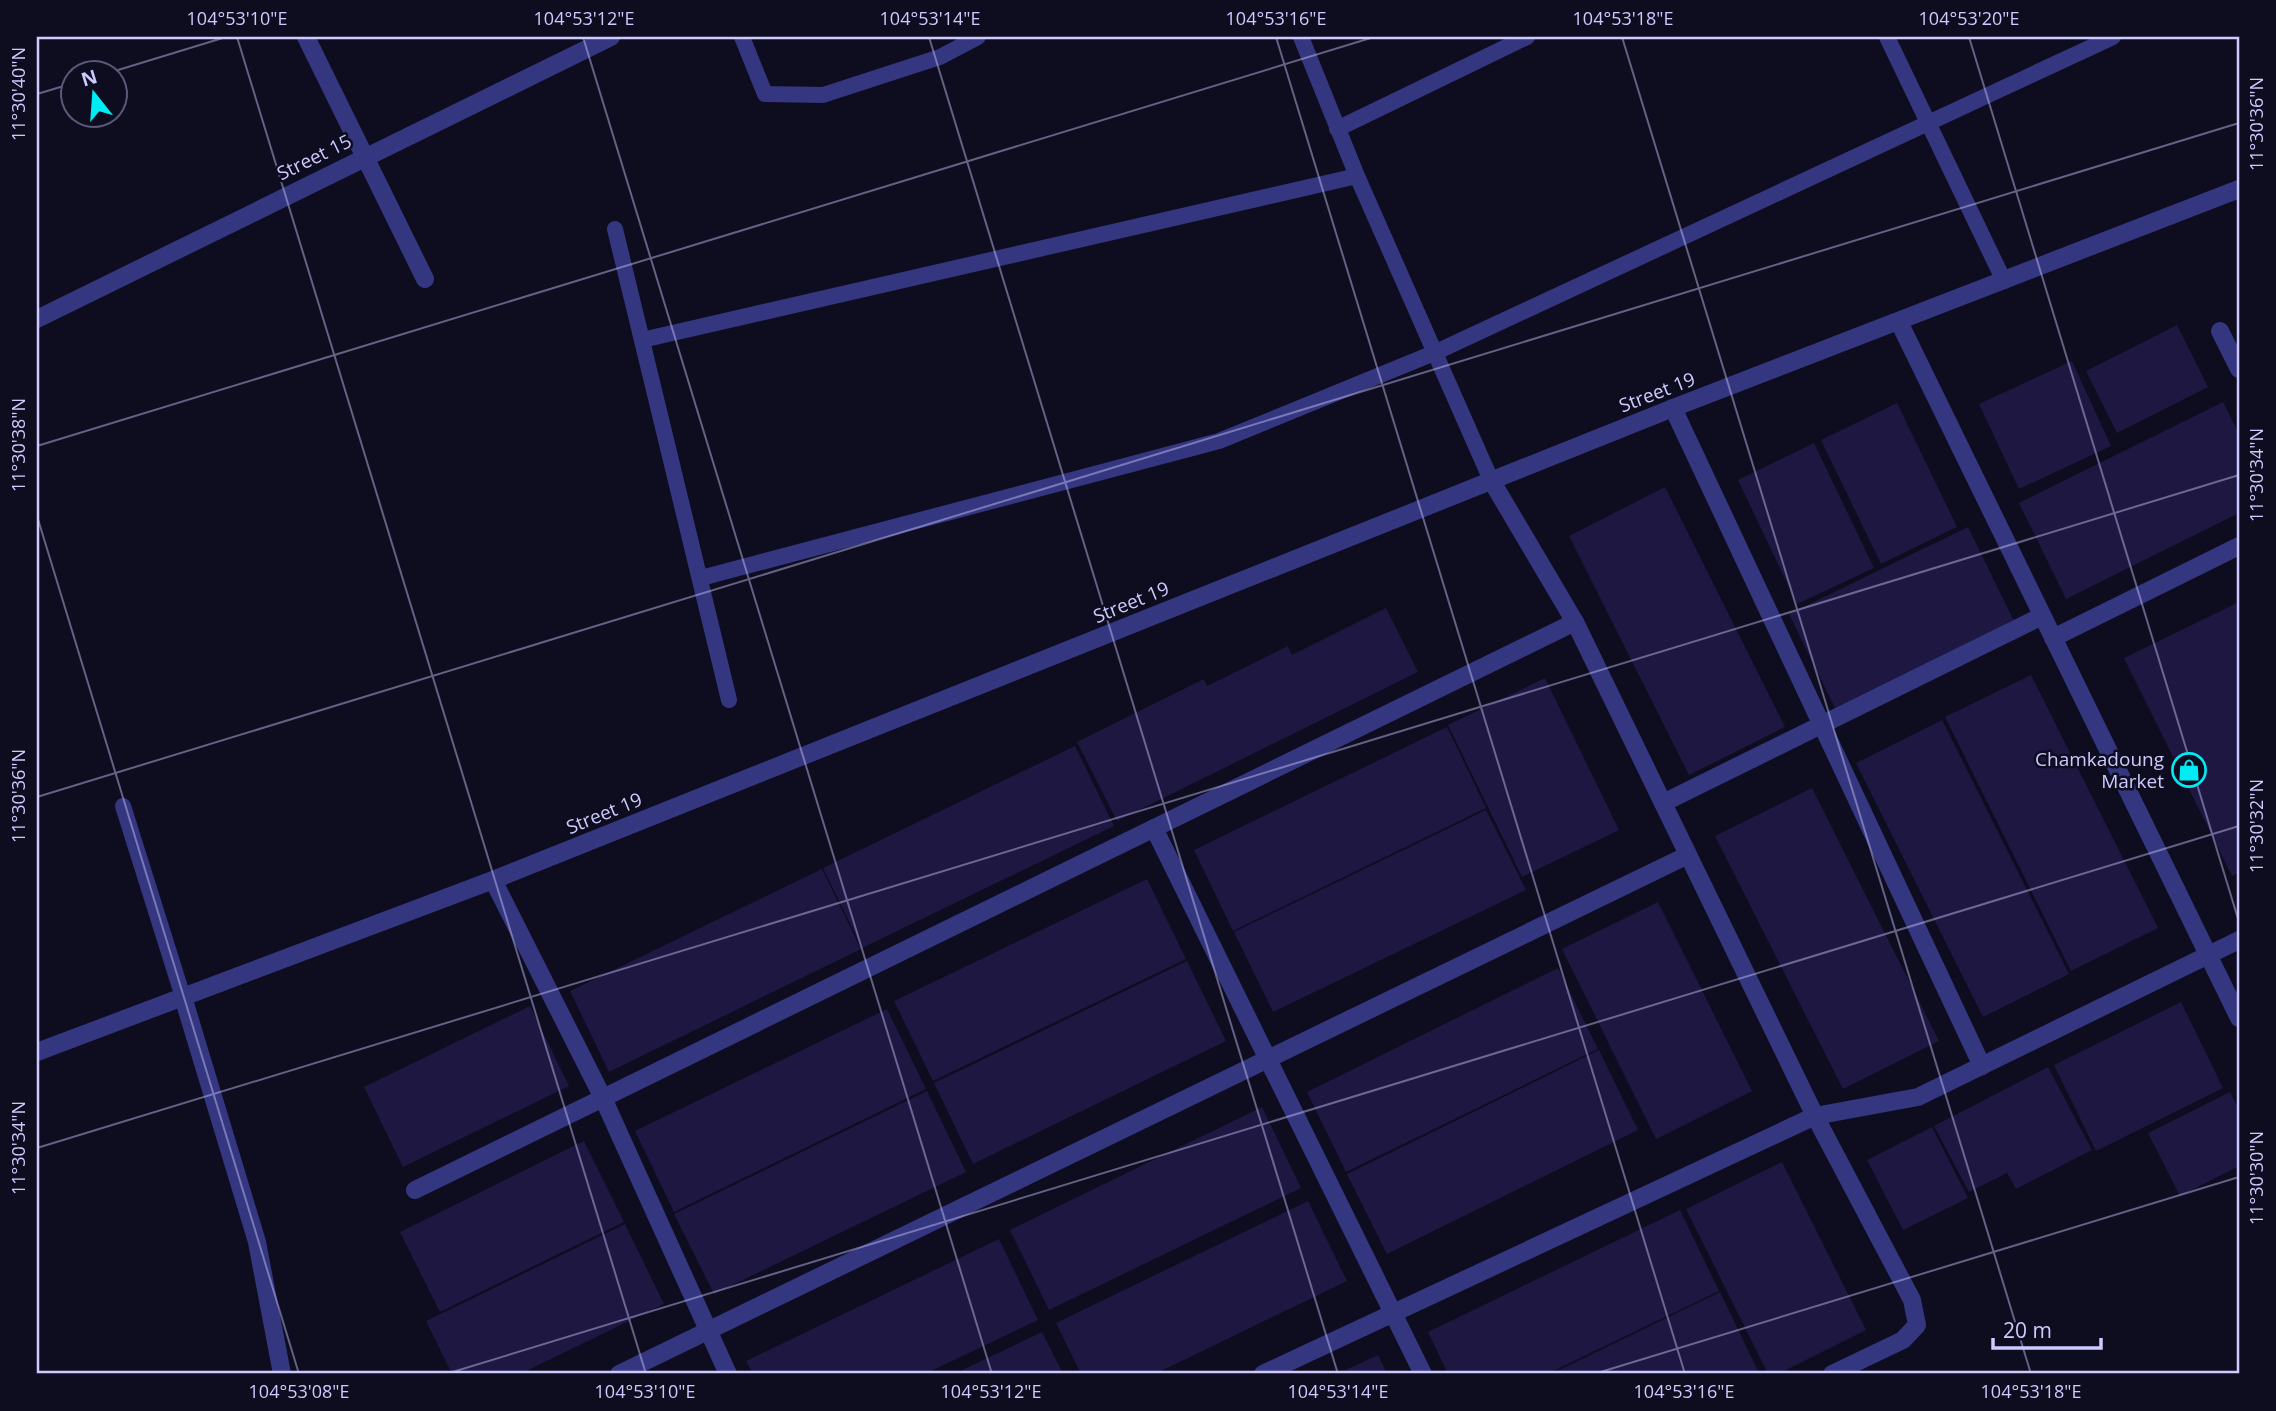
<svg xmlns="http://www.w3.org/2000/svg" width="2276" height="1411" font-family="'Open Sans',sans-serif">
<style>
.building{fill:#1d1741}
.lines{fill:none;stroke-linecap:round;stroke-linejoin:round}
.service{stroke:#343680;stroke-width:16}
.minor{stroke:#343680;stroke-width:18}
.ticks{fill:none;stroke:#cdcaff;stroke-width:2;stroke-opacity:0.45}
.labels{text-anchor:middle;stroke-width:5;stroke-linejoin:round;paint-order:stroke}
.street-label{font-size:19px;fill:#cdcaff;stroke:#0e0c1f}
.poi-label{font-size:19px;fill:#cdcaff;stroke:#0e0c1f;text-anchor:end}
.neatline{fill:none;stroke:#cdcaff;stroke-width:2.5}
.ticks-label{font-size:18px;text-anchor:middle;fill:#cdcaff}
</style>
<rect width="100%" height="100%" fill="#0e0c1f"/>
<g class="building">
<path d="M2177,325L2208,387L2117,433L2086,371Z"/>
<path d="M2072,361L2111,446L2019,489L1979,404Z"/>
<path d="M2223,402L2239,434V513L2066,599L2019,503Z"/>
<path d="M1897,403L1957,527L1881,564L1821,440Z"/>
<path d="M1814,443L1874,568L1797,604L1738,480Z"/>
<path d="M1665,487L1785,727L1689,775L1569,536Z"/>
<path d="M1968,527L2015,623L1836,710L1789,614Z"/>
<path d="M2239,602V873L2232,876L2124,658Z"/>
<path d="M1386,608L1418,672L1117,821L1077,742L1204,679L1207,686L1288,646L1292,655Z"/>
<path d="M2031,675L2158,928L2071,971L1945,717Z"/>
<path d="M1545,678L1619,830L1522,877L1448,725Z"/>
<path d="M1942,720L2069,974L1983,1017L1856,763Z"/>
<path d="M1447,727L1486,808L1233,931L1194,850Z"/>
<path d="M1075,746L1114,826L862,948L823,868Z"/>
<path d="M1812,788L1939,1041L1843,1089L1715,836Z"/>
<path d="M1486,810L1526,890L1273,1012L1234,932Z"/>
<path d="M822,869L861,949L609,1072L570,991Z"/>
<path d="M1147,879L1186,959L933,1081L894,1001Z"/>
<path d="M1658,902L1752,1091L1656,1139L1562,949Z"/>
<path d="M1187,961L1226,1041L973,1164L934,1083Z"/>
<path d="M1558,968L1598,1049L1346,1172L1307,1092Z"/>
<path d="M2181,1002L2223,1088L2096,1151L2054,1065Z"/>
<path d="M530,1006L569,1086L403,1167L364,1087Z"/>
<path d="M887,1009L926,1089L674,1212L635,1131Z"/>
<path d="M1599,1050L1638,1130L1387,1254L1347,1174Z"/>
<path d="M2048,1067L2092,1150L2016,1189L2007,1173L1969,1192L1934,1126Z"/>
<path d="M927,1091L966,1172L714,1294L674,1214Z"/>
<path d="M2230,1092L2239,1110V1166L2180,1196L2148,1133Z"/>
<path d="M1262,1107L1301,1188L1049,1310L1010,1230Z"/>
<path d="M1932,1127L1968,1198L1903,1230L1867,1160Z"/>
<path d="M584,1141L624,1222L440,1312L400,1232Z"/>
<path d="M1782,1162L1866,1330L1778,1374H1768L1686,1209Z"/>
<path d="M1308,1201L1347,1281L1155,1374H1081L1056,1323Z"/>
<path d="M1680,1210L1719,1291L1547,1374H1448L1428,1332Z"/>
<path d="M625,1224L664,1304L520,1374H452L426,1321Z"/>
<path d="M999,1239L1038,1320L925,1374H753L746,1361Z"/>
<path d="M1720,1292L1759,1373L1551,1374Z"/>
<path d="M1042,1332L1063,1374H954Z"/>
<path d="M1378,1355L1387,1374H1337Z"/>
</g>
<g class="lines">
<g class="service">
<path d="M742,37L765,94L823,95L940,57L978,37"/>
<path d="M1301,37L1357,176L1491,480"/>
<path d="M1887,37L2004,281"/>
<path d="M1337,129L1527,37"/>
<path d="M615,229L729,700"/>
<path d="M642,340L1357,176"/>
<path d="M701,578L1219,441L1434,353L2113,37"/>
<path d="M123,806L183,997"/>
</g>
<g class="minor">
<path d="M306,37L425,279"/>
<path d="M37,319L611,37"/>
<path d="M1899,322L2239,1018"/>
<path d="M2220,331L2239,369"/>
<path d="M1673,408L1982,1066"/>
<path d="M1491,480L1575,622L1815,1116L1912,1300L1917,1325L1903,1340L1832,1374"/>
<path d="M2053,638L2239,546"/>
<path d="M1663,803L2042,616"/>
<path d="M1154,828L1423,1374"/>
<path d="M493,880L603,1098L728,1374"/>
<path d="M183,997L257,1242L282,1374"/>
<path d="M37,1052L493,880L1673,408L2239,189"/>
<path d="M415,1190L1575,622"/>
<path d="M619,1374L1688,855"/>
<path d="M1263,1374L1815,1116L1918,1097L2239,940"/>
</g>
</g>
<path class="ticks" d="M237,37L646,1374M583,37L992,1374M929,37L1338,1374M1276,37L1685,1374M1622,37L2031,1374M1969,37L2239,922M105,74L226,37M37,94L74,83M37,446L1374,37M37,516L299,1374M37,797L2239,123M37,1148L2239,475M446,1374L2239,826M1594,1374L2239,1177"/>
<defs>
<g id="shop-ring" transform="scale(1.75)"><circle r="9.5" fill="#0e0c1f" stroke="#00ecf5" stroke-width="1.5"/><path d="M-5-2.5h2.3a2.7 3.5 0 0 1 5.4 0H5L5.5 6h-11ZM-1.5-2.5h3a1.5 2.3 0 0 0-3 0Z" fill="#00ecf5"/></g>
</defs>
<g fill-rule="evenodd">
<use href="#shop-ring" x="2189" y="770"/>
</g>
<g class="labels">
<g class="street-label">
<text transform="translate(314 157) rotate(-26)" y="7">Street 15</text>
<text transform="translate(1657 392) rotate(-21)" y="7">Street 19</text>
<text transform="translate(1131 602) rotate(-22)" y="7">Street 19</text>
<text transform="translate(604 813) rotate(-22)" y="7">Street 19</text>
</g>
<g class="poi-label">
<text x="2164" y="766">Chamkadoung<tspan x="2164" dy="22">Market</tspan></text>
</g>
</g>
<rect width="2276" height="1411" fill="none" stroke="#0e0c1f" stroke-width="77"/>
<g transform="translate(94 94) rotate(343)"><circle r="33" fill="#0e0c1f" stroke="#5a5879" stroke-width="2"/>
<path d="M0-5L12 26L0 18L-12 26Z" fill="#00ecf5"/>
<text y="-10" font-size="19" font-weight="bold" text-anchor="middle" fill="#cdcaff">N</text>
</g>
<path d="M1993 1338v10h108v-10" fill="none" stroke="#cdcaff" stroke-width="3.5"/>
<text x="2003" y="1338" font-size="21" fill="#cdcaff" stroke="#0e0c1f" stroke-width="5" paint-order="stroke">20 m</text>
<rect x="38" y="38" width="2200" height="1334" class="neatline"/>
<g class="ticks-label">
<text x="237" y="25">104°53'10"E</text>
<text x="584" y="25">104°53'12"E</text>
<text x="930" y="25">104°53'14"E</text>
<text x="1276" y="25">104°53'16"E</text>
<text x="1623" y="25">104°53'18"E</text>
<text x="1969" y="25">104°53'20"E</text>
<text transform="translate(19 94) rotate(-90)" y="6">11°30'40"N</text>
<text transform="translate(2257 124) rotate(-90)" y="6">11°30'36"N</text>
<text transform="translate(19 445) rotate(-90)" y="6">11°30'38"N</text>
<text transform="translate(2257 475) rotate(-90)" y="6">11°30'34"N</text>
<text transform="translate(19 796) rotate(-90)" y="6">11°30'36"N</text>
<text transform="translate(2257 826) rotate(-90)" y="6">11°30'32"N</text>
<text transform="translate(19 1148) rotate(-90)" y="6">11°30'34"N</text>
<text transform="translate(2257 1178) rotate(-90)" y="6">11°30'30"N</text>
<text x="299" y="1398">104°53'08"E</text>
<text x="645" y="1398">104°53'10"E</text>
<text x="991" y="1398">104°53'12"E</text>
<text x="1338" y="1398">104°53'14"E</text>
<text x="1684" y="1398">104°53'16"E</text>
<text x="2031" y="1398">104°53'18"E</text>
</g>
</svg>
